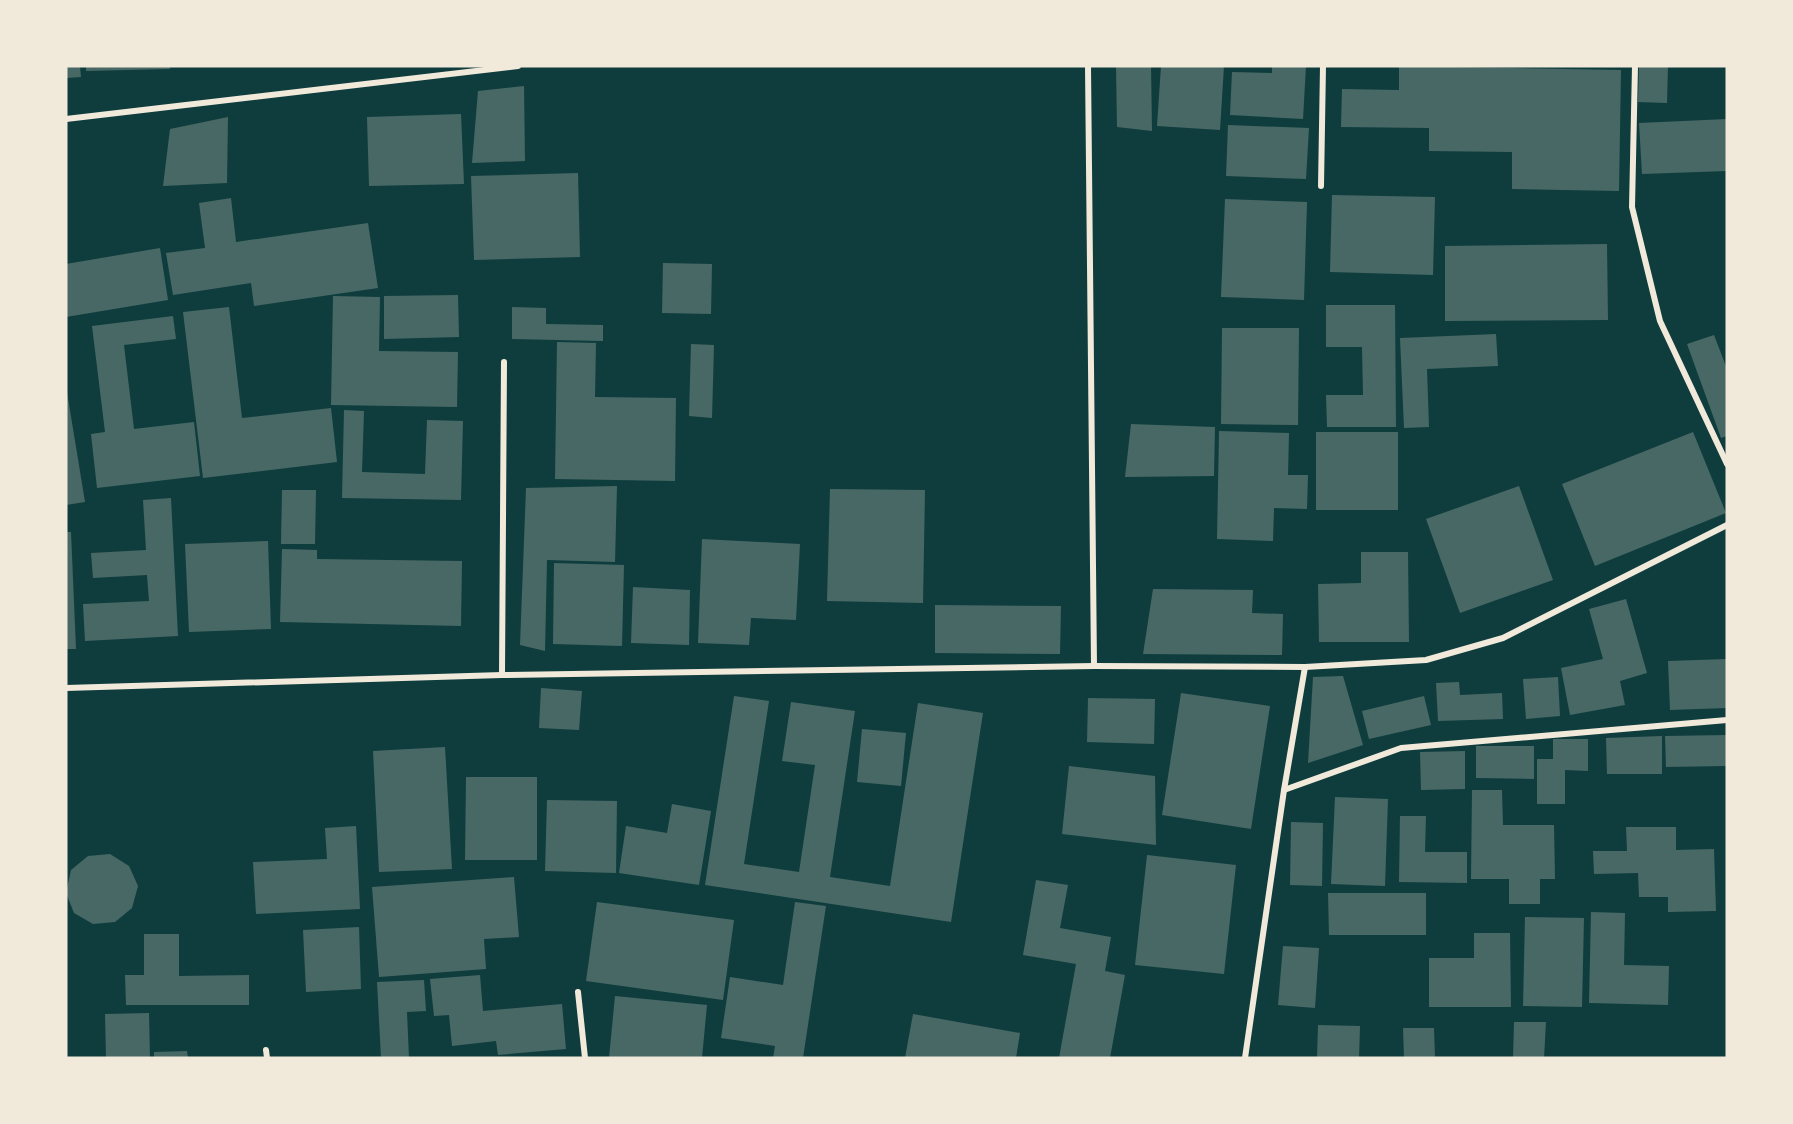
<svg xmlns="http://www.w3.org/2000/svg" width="1793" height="1124" font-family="Manrope,sans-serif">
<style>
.building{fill:#486865}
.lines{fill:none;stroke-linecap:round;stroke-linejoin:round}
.minor{stroke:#f1e9da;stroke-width:6}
</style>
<rect width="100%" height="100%" fill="#0f3d3e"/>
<g class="building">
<path d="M66,66H80L81,77L66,78Z"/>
<path d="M86,66H170V69L86,71Z"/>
<path d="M1116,66H1151L1152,131L1117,127Z"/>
<path d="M1161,66H1224L1220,130L1157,126Z"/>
<path d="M1272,66H1306L1303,119L1230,115L1232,72L1272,73Z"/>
<path d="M1399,66L1621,70L1619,191L1512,189V152L1429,151V128L1341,127L1342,89L1399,90Z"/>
<path d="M1639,66H1668L1667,103L1638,102Z"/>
<path d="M524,86L525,161L472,163L478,91Z"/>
<path d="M461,114L464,184L369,186L367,117Z"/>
<path d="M228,117L227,183L163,186L170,129Z"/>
<path d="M1727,119V171L1642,174L1639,123Z"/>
<path d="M1228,125L1309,128L1306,179L1226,176Z"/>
<path d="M578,173L580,257L474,260L471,176Z"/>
<path d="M1332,195L1435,197L1433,275L1330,272Z"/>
<path d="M231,198L236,242L368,223L378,288L254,306L251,283L173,295L166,253L205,248L199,203Z"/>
<path d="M1225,199L1307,202L1304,300L1221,297Z"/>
<path d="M1607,244L1608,320L1445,321V246Z"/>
<path d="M160,248L168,300L66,317V264Z"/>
<path d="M663,263L712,264L711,314L662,313Z"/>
<path d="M458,295L459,337L384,339V296Z"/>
<path d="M333,296L380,297L379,351L458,352L457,407L331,405Z"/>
<path d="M1326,305H1395L1396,427H1327L1326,395H1363L1362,347H1326Z"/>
<path d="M229,307L242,418L331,408L337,462L203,478L183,312Z"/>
<path d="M512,307L546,308V324L603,325V341L512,339Z"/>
<path d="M173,316L176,339L124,345L134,429L194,422L200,476L97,488L91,434L105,432L92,326Z"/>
<path d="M1222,328H1299L1298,425L1221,424Z"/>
<path d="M1496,334L1498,366L1427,369L1429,427L1404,428L1400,338Z"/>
<path d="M1714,335L1727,369V436L1721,438L1687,344Z"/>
<path d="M557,342L596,343L595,397L676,398L675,481L555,479Z"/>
<path d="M691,344L714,345L712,418L689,416Z"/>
<path d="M66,386L85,502L66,505Z"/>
<path d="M344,410L364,411L362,472L425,474L427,420L463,421L461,500L342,498Z"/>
<path d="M1131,424L1215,427L1214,476L1125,477Z"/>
<path d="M1219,431L1289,433L1288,475H1308L1307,509L1274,508L1273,541L1217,539Z"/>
<rect x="1316" y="432" width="82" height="78"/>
<path d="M1693,432L1726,513L1595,566L1562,484Z"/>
<path d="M617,486L615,562L547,560L545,651L520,645L526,488Z"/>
<path d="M1519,486L1553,580L1460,613L1426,519Z"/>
<path d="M830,489L925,490L923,603L827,601Z"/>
<path d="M282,490H316L315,544H281Z"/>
<path d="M171,498L178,636L85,641L83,604L149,601L147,575L93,578L91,553L146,550L143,500Z"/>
<path d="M66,532H71L76,649H66Z"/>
<path d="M702,539L800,544L796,620L751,618L749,645L698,643Z"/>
<path d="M268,541L271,629L189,632L185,544Z"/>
<path d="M282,549L317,550V559L462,561L461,626L280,622Z"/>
<path d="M1361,552H1408L1409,642H1319L1318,584L1361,583Z"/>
<path d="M554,563L624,565L622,646L553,644Z"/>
<path d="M633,587L690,590L689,645L631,643Z"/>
<path d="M1153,589L1253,590L1252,613L1283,614L1282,655L1143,654Z"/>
<path d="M1626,599L1647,673L1620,681L1625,705L1570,715L1561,668L1603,659L1589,609Z"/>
<path d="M935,605L1061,606L1060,654L935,653Z"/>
<path d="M1727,659V708L1670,710L1668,661Z"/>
<path d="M1343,676L1363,745L1308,763L1313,677Z"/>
<path d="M1558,677L1560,716L1526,719L1523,679Z"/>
<path d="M1459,682L1460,695L1502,693L1503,719L1438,721L1436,683Z"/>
<path d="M541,688L582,691L579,730L539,728Z"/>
<path d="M1181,693L1270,706L1251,829L1162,815Z"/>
<path d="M734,696L769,701L744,864L799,872L815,765L782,761L791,702L855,711L830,877L890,886L918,703L983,713L951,922L705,885Z"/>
<path d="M1424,696L1431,725L1369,739L1362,711Z"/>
<path d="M1088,698L1155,699L1154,744L1087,742Z"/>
<path d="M862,729L906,733L901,786L857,782Z"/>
<path d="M1727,735V766L1666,767L1665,736Z"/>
<path d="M1662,736V774H1607L1606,738Z"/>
<path d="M1553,739H1588V771L1565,770V804H1537V759H1553Z"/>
<path d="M1476,746H1534V779L1476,778Z"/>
<path d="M445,747L452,869L379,872L373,751Z"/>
<path d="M1465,751V789L1421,790L1420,752Z"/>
<path d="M1069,766L1155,776L1156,845L1062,834Z"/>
<path d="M466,777H537V860H465Z"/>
<path d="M1472,790H1502L1503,825H1554L1555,879H1540V904H1509V879H1471Z"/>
<path d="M1335,797L1388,799L1385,886L1331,884Z"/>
<path d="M547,800L617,801L616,873L545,871Z"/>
<path d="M672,804L711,811L699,885L619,873L626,826L667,833Z"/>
<path d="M1400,816H1426L1425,852H1467V883L1399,882Z"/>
<path d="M1291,822L1323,823L1322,886L1290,885Z"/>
<path d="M356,826L360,909L256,914L253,862L327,859L325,828Z"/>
<path d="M1626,827H1676V850L1714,849L1716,911L1668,912V897H1639L1638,873L1594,874L1593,851H1627Z"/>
<path d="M110,854L129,866L138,886L132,908L115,922L93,924L74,913L66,893L71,870L88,856Z"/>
<path d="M1147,855L1236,865L1224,974L1135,965Z"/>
<path d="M514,877L519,937L484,939L486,969L379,977L372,887Z"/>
<path d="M1036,880L1068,885L1060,928L1111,937L1105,971L1125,975L1110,1058H1059L1076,964L1023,955Z"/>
<path d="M1328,893H1426V935H1329Z"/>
<path d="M597,902L734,920L723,1000L586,981Z"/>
<path d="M795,902L826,906L803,1058H773L775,1046L721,1038L730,977L783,985Z"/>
<path d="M1591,912L1625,913L1624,965L1669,966L1668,1005L1589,1003Z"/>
<path d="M1525,917L1584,918L1582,1007L1523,1006Z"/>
<path d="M359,927L361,989L306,992L303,930Z"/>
<path d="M1474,933H1510L1511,1007H1429V958H1474Z"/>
<path d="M144,934H179V976L249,975V1005H126L125,975H144Z"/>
<path d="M1283,946L1319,948L1315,1008L1278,1005Z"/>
<path d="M480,975L483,1011L562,1004L566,1049L498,1055L496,1041L452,1046L449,1015L434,1016L430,979Z"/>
<path d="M424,980L426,1011L407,1012L409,1058H381L377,982Z"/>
<path d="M615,996L707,1005L702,1058H609Z"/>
<path d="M149,1013L150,1058H106L105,1014Z"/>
<path d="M913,1014L1020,1033L1016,1058H905Z"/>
<path d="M1514,1022H1546L1544,1058H1513Z"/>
<path d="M1318,1025L1360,1026L1359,1058H1317Z"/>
<path d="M1403,1028H1434L1435,1058H1404Z"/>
<path d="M187,1051L188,1058H154V1052Z"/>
</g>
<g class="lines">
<g class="minor">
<path d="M1088,66L1094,666"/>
<path d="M1635,66L1632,207L1660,321L1727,464"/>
<path d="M66,119L518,66"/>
<path d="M1321,186L1323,66"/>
<path d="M502,675L504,362"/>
<path d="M66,688L502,675L1094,666L1305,667L1426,660L1503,638L1727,525"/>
<path d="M1284,790L1401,748L1727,720"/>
<path d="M578,992L585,1058"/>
<path d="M266,1050L267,1058"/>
<path d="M1245,1058L1284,790L1305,667"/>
</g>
</g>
<rect width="1793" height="1124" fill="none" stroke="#f1e9da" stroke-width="135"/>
</svg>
